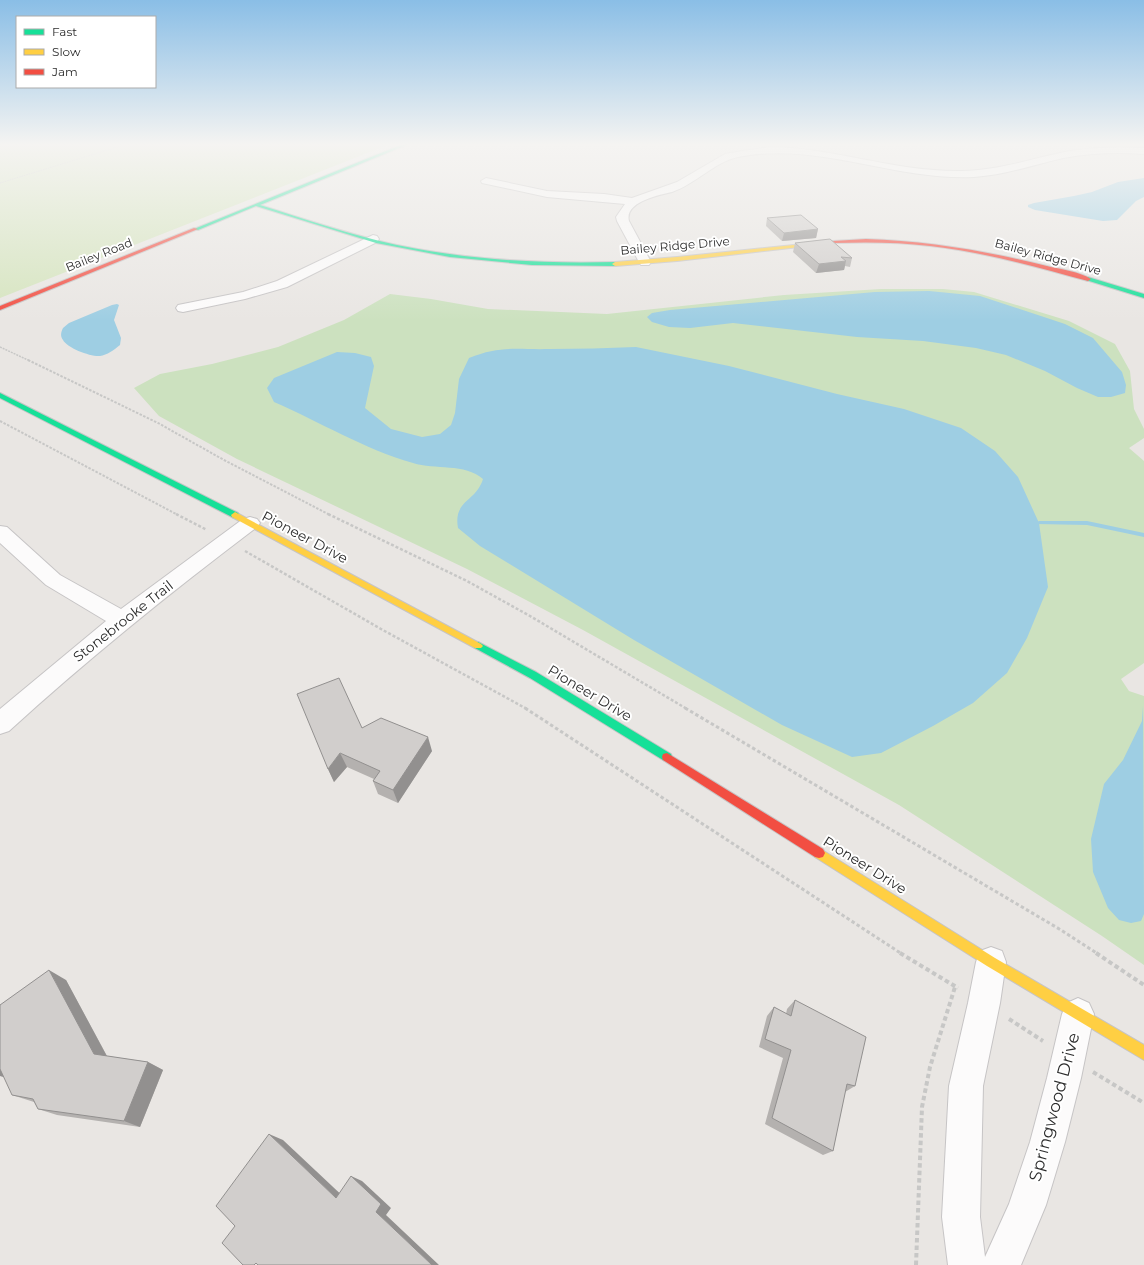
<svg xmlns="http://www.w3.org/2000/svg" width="1144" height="1265" font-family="Montserrat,sans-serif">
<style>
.green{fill:#cce1bf}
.pitch{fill:#d5e4be}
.water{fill:#9ecee3}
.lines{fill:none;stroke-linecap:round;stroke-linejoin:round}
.stream{fill:#9ecee3;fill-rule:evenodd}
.street-casing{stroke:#c6c4c5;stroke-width:2}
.fast-casing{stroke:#c6c4c5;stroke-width:2}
.slow-casing{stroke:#c6c4c5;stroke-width:2}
.jam-casing{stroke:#c6c4c5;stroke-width:2}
.path-far5{stroke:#c7c7c6;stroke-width:1;stroke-dasharray:1.5 1;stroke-linecap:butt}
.path-far4{stroke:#c7c7c6;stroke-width:1.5;stroke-dasharray:2 1;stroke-linecap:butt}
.path-far3{stroke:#c7c7c6;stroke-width:2;stroke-dasharray:2.5 1.5;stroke-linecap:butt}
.path-far2{stroke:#c7c7c6;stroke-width:2.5;stroke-dasharray:3 2;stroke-linecap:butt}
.path-far1{stroke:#c7c7c6;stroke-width:3;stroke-dasharray:3.5 2.5;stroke-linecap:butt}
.path{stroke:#c7c7c6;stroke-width:4;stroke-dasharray:4.5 3;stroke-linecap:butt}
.street{fill:#fcfbfb;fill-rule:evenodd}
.fast{fill:#16e098;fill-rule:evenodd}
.slow{fill:#ffcf43;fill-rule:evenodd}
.jam{fill:#f24e42;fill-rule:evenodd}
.wall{fill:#b4b1af}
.shaded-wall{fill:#92908f}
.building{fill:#d1cecc;stroke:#92908f}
.labels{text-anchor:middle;stroke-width:4;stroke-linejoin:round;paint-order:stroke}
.far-street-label{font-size:12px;fill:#2c2c2c;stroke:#fff}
.street-label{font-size:14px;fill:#2c2c2c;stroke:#fff}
.near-street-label{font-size:17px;fill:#2c2c2c;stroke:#fff}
</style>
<rect width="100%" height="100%" fill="#e9e6e3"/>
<path class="green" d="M881,289H943L974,292L1069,321L1115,344L1130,371L1134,409L1144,429V438L1129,448L1144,461V663L1121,679L1129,691L1144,696V965L1102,936L899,805L583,630L467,569L237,459L159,416L134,388L160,374L212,364L278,347L344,320L390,294L431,299L488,309L607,314L784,295Z"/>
<path class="pitch" d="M0,144H390L0,298Z"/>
<g class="water">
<path d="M1144,178V197L1136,201L1117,220L1103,221L1035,210L1028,207V205L1034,203L1074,196L1092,192L1118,182Z"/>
<path d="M929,291L980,296L1065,324L1093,338L1122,372L1126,385L1125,393L1111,397H1098L1077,388L1045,371L1006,355L976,348L923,341L857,337L733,323L690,328L669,327L652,322L647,317L652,313L670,310L875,292Z"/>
<path d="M117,304L119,305L114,320L121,338L120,345C114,350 107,355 100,356C91,357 67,348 63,340C60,336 61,332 63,328L69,323L112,305Z"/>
<path d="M636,347L729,366L837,394L904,409L961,428L995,451L1018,477L1039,523L1048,587L1027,638L1007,673L973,703L933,726L881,753L852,757L782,725L634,640L480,546L458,528C453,500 476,502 483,479C465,463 435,470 413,463C364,449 320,422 274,402L267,388L274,378L337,352L355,353L371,357L374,366L365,408L391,429L422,437L440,434L451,425L455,413L459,379L469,358C501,345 517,350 550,349C579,349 607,348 636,347Z"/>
<path d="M1143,706L1144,914L1141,921L1131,923L1119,920L1108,908L1093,872L1091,839L1104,784L1123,760L1142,721Z"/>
</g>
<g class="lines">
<path class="stream" d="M1039,521H1087L1144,533V537L1087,525L1037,524L1036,523Z"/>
<g class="street-casing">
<g id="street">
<path d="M771,147C835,148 896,172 961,171C997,171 1030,159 1065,152C1091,147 1118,147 1144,148V154C1117,152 1090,153 1063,158C1033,165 1005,175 974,177C895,181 817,141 738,157C714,162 696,184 672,192C659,195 624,202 629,221L651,262L649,265H641L639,262L617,221L616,217L625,204L547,197L482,183L481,181L486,178L547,191L604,194L632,198L677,182L725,154L742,151Z"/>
<path d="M373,235L377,236L379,239L377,242L287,287L245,299L183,312L178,311L176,308L178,305L243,292L277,281Z"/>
<path d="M250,517L257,519L260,523L257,527C171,592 88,659 9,731L0,734V709L106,621L46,585L0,543V526L7,527L60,575L121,609L243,519Z"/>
<path d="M991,947L1002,951L1006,962L1000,1003L983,1086L980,1217L985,1257L1009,1204L1030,1142L1047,1078L1062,1014L1067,1003L1078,998L1089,1003L1094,1014L1081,1078L1065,1142L1046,1205L1021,1265H948L942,1217L949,1086L968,1003L976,962L980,951Z"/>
</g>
</g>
<g class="fast-casing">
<g id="fast">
<path d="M403,144H409L260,205C305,219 351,235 397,245C469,260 542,264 615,262L618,264L615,266L532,265L450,257L376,243L256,206L198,230L194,229Z"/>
<path d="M1088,277L1144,294V298L1086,280V278Z"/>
<path d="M0,393L238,513L239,515L235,518L232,517L0,398Z"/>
<path d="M478,642L536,672L671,754L672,757L671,760L667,761L663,760L530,678L475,648L473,646L475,644Z"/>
</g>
</g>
<g class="slow-casing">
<g id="slow">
<path d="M833,241H835V243L677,261L615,266L612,264L615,262L677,257Z"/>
<path d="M235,512L481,644L483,646L481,648H475L232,517L231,515Z"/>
<path d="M819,848L995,958L1144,1045V1060L987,966L815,857L813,853L815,849Z"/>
</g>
</g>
<g class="jam-casing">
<g id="jam">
<path d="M194,228L198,229L0,310V306Z"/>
<path d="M866,239C928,241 987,251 1047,266C1059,269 1081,272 1091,279L1088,281C1036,267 984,252 930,246C898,242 866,242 833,243L831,242L833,241Z"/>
<path d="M667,753L823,849L825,853L823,857L819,858L815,857L663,760L662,757L663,754Z"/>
</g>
</g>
<g class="path-far5">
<path d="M423,147L429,144"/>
<path d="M0,183L127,144"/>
</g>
<path class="path-far4" d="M0,347L30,361"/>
<g class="path-far3">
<path d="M28,360L158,423L224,460L330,515"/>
<path d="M0,421L178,515"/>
</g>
<g class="path-far2">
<path d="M176,514L207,530"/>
<path d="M328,514L467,581L530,616L687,709"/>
<path d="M245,551L381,629L527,709"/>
</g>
<g class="path-far1">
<path d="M525,708L902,954"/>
<path d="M685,708L1061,930L1098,954"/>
</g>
<g class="path">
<path d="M900,953L958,988"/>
<path d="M1096,953L1144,985"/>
<path d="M1009,1019L1043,1041"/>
<path d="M1093,1072L1144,1103"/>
<path d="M916,1265L922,1107L930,1067L955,987"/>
</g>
<use href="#street" class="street"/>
<use href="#fast" class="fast"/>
<use href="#slow" class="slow"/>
<use href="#jam" class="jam"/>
</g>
<g class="wall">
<path d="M767,218L818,229L816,238L782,241L766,226Z"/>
<path d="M795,243L852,258L850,267L845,266L844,270L816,273L793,252Z"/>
<path d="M362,728L432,751L398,803L378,794L373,781L374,779L347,767L334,782L328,769Z"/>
<path d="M66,980L107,1056L148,1062L163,1070L140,1127L57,1115L38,1109L34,1102L12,1095Z"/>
<path d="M795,1000L855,1086L845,1092L833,1151L823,1155L765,1124L783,1058L759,1047L767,1016L774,1007L786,1014L787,1009Z"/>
</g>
<g class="shaded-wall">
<path d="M818,229L816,238L782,241L784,233Z"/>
<path d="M846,261L844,270L816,273L819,264Z"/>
<path d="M428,737L432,751L398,803L393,790Z"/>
<path d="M340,753L347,767L334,782L328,769Z"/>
<path d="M49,970L66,980L110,1062L94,1054Z"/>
<path d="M148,1062L163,1070L140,1127L124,1121Z"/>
<path d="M0,1068L13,1080L0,1076Z"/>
<path d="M269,1134L283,1140L348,1201L336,1198Z"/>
<path d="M351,1176L362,1181L391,1208L386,1215L439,1265H432L376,1212Z"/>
</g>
<g class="building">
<path d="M801,215L818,229L784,233L767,218Z"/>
<path d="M830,239L852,258L841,257L846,261L819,264L795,243Z"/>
<path d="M339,678L362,728L381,718L428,737L393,790L373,781L380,771L340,753L328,769L297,694Z"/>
<path d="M49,970L94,1054L148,1062L124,1121L38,1109L33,1099L12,1095L0,1069V1005Z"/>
<path d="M795,1000L866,1037L855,1086L847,1084L833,1151L772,1118L791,1050L765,1039L774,1007L791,1016Z"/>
<path d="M269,1134L336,1198L351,1176L381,1204L376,1212L432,1265H258L256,1263L254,1265H243L222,1243L235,1226L216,1206Z"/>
</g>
<linearGradient id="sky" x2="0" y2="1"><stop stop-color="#8abee6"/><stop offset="0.45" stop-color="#f5f4f2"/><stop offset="1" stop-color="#f5f4f2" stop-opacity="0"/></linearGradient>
<rect width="1144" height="321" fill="url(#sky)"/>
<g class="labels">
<g class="far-street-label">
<text transform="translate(675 246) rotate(-5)" y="4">Bailey Ridge Drive</text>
<text transform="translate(99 255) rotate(-22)" y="4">Bailey Road</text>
<text transform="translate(1048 257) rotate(15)" y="4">Bailey Ridge Drive</text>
</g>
<g class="street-label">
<text transform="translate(305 537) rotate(28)" y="5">Pioneer Drive</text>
<text transform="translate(123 621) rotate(-38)" y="5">Stonebrooke Trail</text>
<text transform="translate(590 693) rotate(31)" y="5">Pioneer Drive</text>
<text transform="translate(865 865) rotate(32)" y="5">Pioneer Drive</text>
</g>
<g class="near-street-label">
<text transform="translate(1054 1107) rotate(-75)" y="6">Springwood Drive</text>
</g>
</g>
<rect x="16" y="16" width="140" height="72" fill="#ffffff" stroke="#ababab"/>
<rect x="24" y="29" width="20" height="6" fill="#16e098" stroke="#ababab"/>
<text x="52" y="36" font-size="12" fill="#2c2c2c">Fast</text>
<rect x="24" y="49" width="20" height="6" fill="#ffcf43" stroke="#ababab"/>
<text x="52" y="56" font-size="12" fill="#2c2c2c">Slow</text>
<rect x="24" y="69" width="20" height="6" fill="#f24e42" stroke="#ababab"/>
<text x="52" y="76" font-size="12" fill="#2c2c2c">Jam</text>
</svg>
